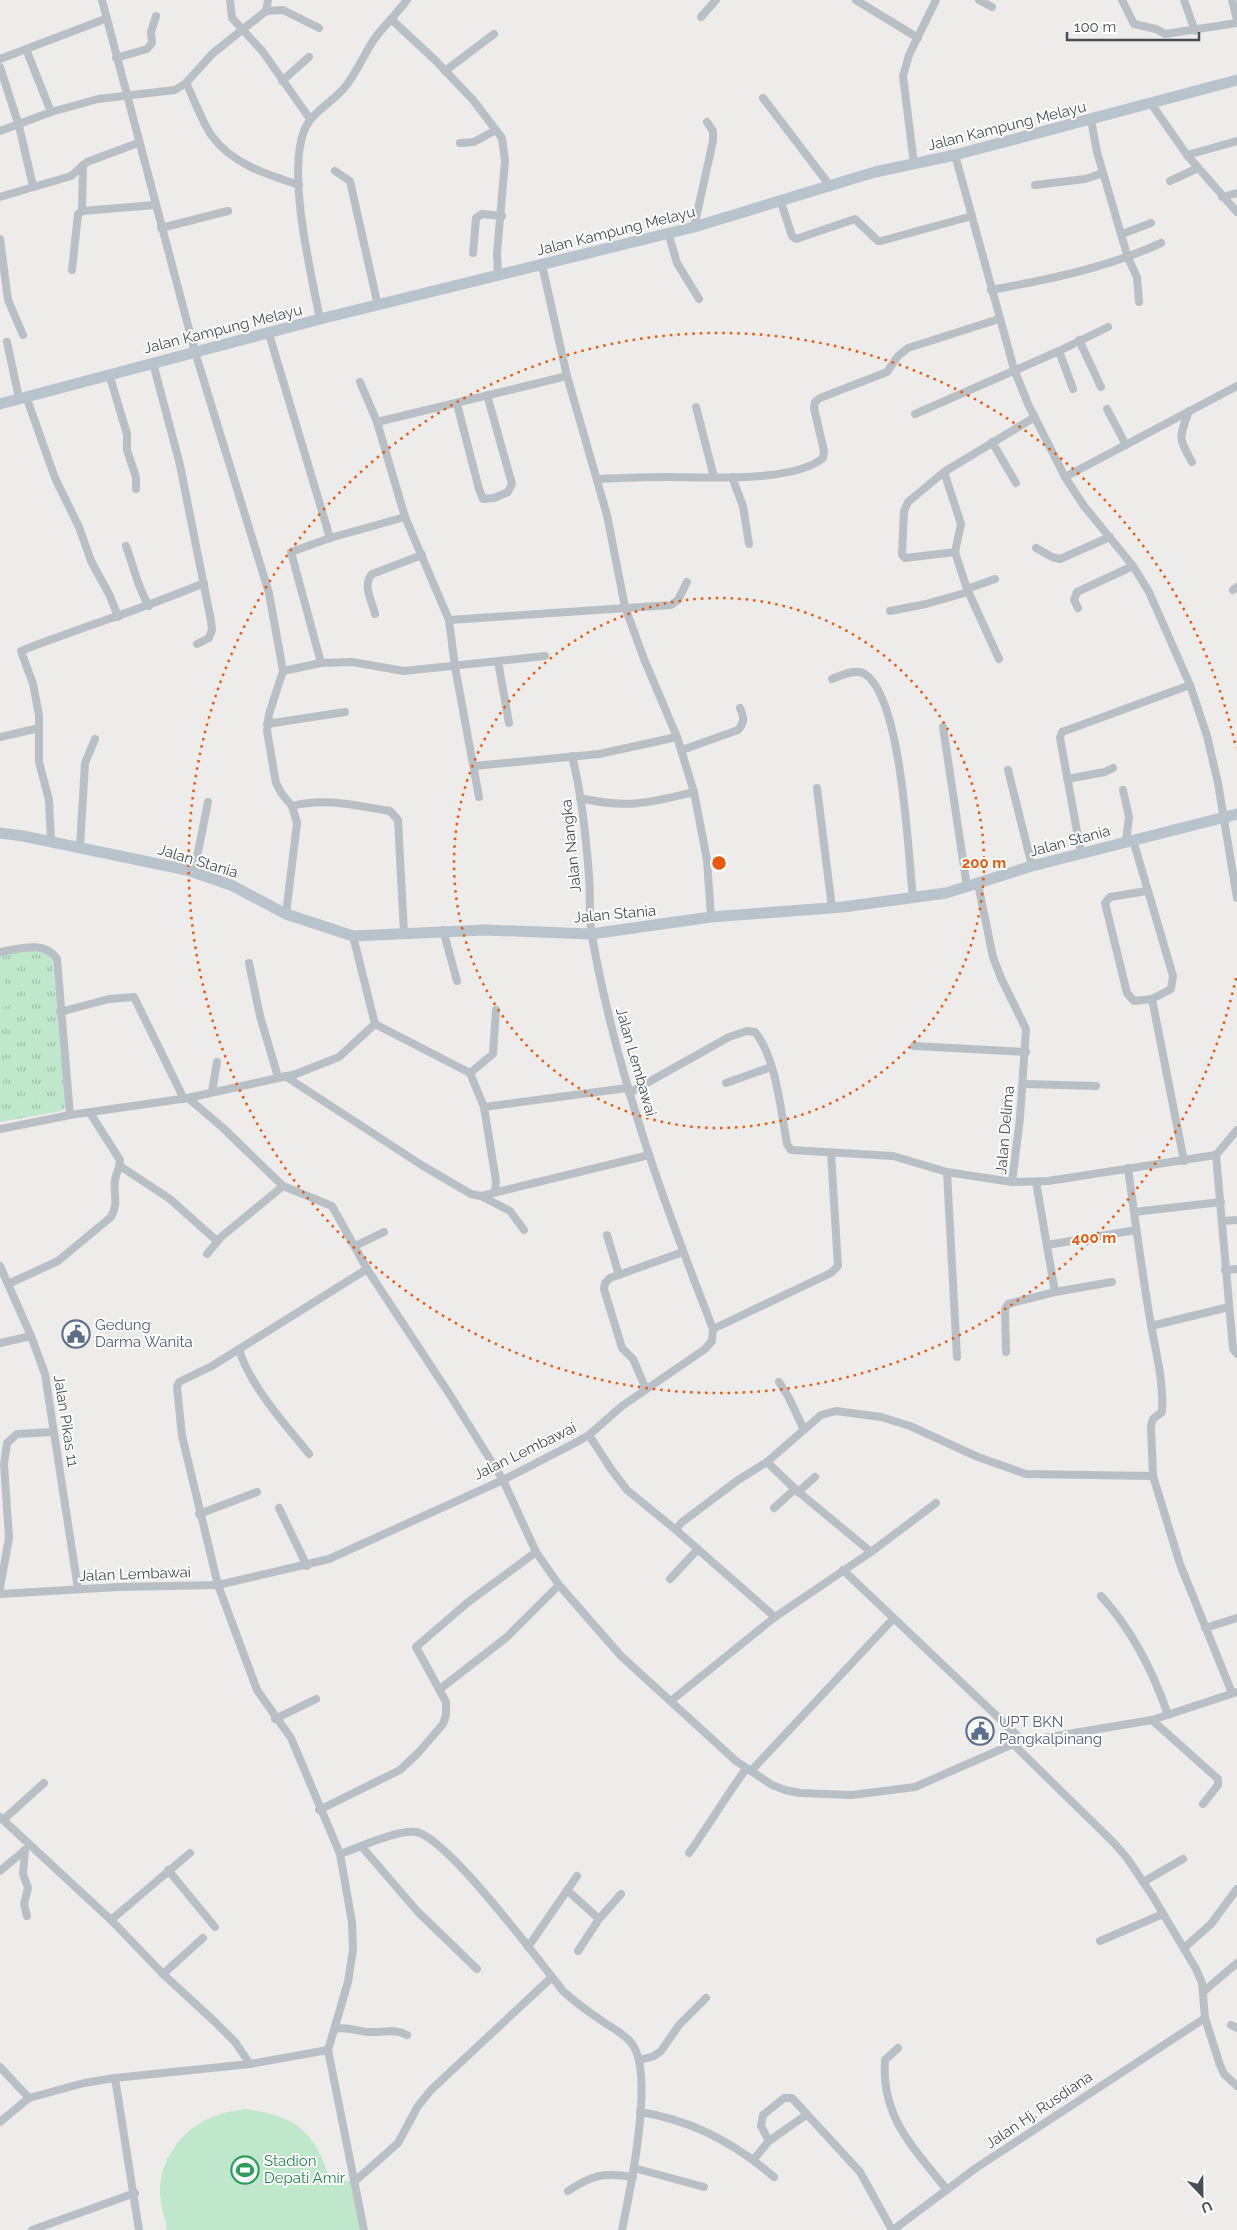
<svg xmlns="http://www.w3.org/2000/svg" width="1237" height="2230" font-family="Raleway,sans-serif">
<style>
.grass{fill:url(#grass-tufts)}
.garden{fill:#bee7cb}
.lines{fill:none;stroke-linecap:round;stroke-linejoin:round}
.street{stroke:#b8c0c6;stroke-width:8}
.secondary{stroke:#b9c3cb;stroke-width:11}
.ring{fill:none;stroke:#e8590c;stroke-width:2.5;stroke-dasharray:2.5 5}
.labels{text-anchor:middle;stroke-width:4;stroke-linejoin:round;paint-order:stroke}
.street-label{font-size:15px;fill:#464f56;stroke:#fff}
.service-label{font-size:15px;fill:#4e5e75;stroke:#fff;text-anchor:start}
.leisure-label{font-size:15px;fill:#27864d;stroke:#fff;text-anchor:start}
.centre{fill:#e8590c;stroke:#fff;stroke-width:2.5}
.ring-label{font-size:15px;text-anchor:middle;font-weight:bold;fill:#e8590c;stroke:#fff;stroke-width:4;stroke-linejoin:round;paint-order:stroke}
</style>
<defs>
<pattern id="grass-tufts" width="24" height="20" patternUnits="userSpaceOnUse" patternTransform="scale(1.25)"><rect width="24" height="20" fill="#bee7cb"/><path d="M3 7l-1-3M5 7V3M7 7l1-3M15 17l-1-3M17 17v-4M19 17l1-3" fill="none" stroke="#9cbea8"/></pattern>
</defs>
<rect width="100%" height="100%" fill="#eeebeb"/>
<path class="grass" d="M51,947L66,1107L61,1111L0,1122V953Z"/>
<g class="garden">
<path d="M4,961L7,1006L0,1008V962Z"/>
<path d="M0,1049L4,1090L0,1091Z"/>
<path d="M245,2109C298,2116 316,2133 331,2184L352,2180L361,2230H167C165,2217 159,2201 160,2188C162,2156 184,2127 215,2116C224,2112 235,2111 245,2109Z"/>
</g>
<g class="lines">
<g class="street">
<path d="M102,0L195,352L269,593L283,671L269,714L267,731L276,783L282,794L292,806L297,823L286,914"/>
<path d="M230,0L232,18L263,52L310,119"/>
<path d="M856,0L918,38"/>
<path d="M979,0L992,7"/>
<path d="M1122,0L1134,24L1156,29L1165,34L1237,23"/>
<path d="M1184,0L1195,31"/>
<path d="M1232,0L1237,20"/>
<path d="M266,11L268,0"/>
<path d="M701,17L716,0"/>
<path d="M391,19L435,60L473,100L502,138L505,161L497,253L498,275"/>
<path d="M26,49L51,112"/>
<path d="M116,58L147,49L152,43L151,32L156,16"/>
<path d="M0,59L105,19"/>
<path d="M0,67L19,126L33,186"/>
<path d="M445,71L494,34"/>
<path d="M282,81L309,57"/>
<path d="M186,83C195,100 201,121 212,136C232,164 268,175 299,185"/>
<path d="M763,98L831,187"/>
<path d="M1150,102L1187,155L1237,212"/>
<path d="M1091,120L1097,152L1128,258L1137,277L1139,302"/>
<path d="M0,131L51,112L98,99L175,90L186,83L212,54L266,11L283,10L319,28"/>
<path d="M460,143L474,142L496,130"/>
<path d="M955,155L1014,369L1028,404L1065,477L1084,506L1133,566L1149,592L1190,685L1207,736L1218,783L1237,898"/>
<path d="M1187,155L1237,141"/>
<path d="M914,164L903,76L909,55L936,0"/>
<path d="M335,171L350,181L378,306"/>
<path d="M1170,181L1198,168"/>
<path d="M1035,185L1085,179L1103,173"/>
<path d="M0,197L71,176L87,162L138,143"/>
<path d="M1222,197L1237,193"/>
<path d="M781,202L792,236L796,239L855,219L878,241H881L972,216"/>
<path d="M82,211L83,165"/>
<path d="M694,227L713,141V131L707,122"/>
<path d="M161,228L228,211"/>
<path d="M668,232L677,263L699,299"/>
<path d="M1122,234L1151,223"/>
<path d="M0,239L8,300L23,335"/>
<path d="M473,253L476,218L482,214L502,216"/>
<path d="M542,265L567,376L607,515L625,607L644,659L677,737L694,792L707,860L711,917"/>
<path d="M72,270L78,214L82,211L155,205"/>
<path d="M991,290C1050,279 1107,268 1161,243"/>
<path d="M320,319C311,274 287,174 304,131C311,112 333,102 345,87C357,72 364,54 375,38C385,25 397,13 407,0"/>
<path d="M269,334L330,538"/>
<path d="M1079,340L1101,387"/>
<path d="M7,342L19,398"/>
<path d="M1059,351L1073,389"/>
<path d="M153,363L180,465L211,621L212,630L209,638L197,644"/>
<path d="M109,374L127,434V450L136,477V489"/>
<path d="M360,382L377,422"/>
<path d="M26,396L55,478L79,527L91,561L110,596L118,617"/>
<path d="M457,404L479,489L483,499L494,498L508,492L512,484L487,395"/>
<path d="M696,407L714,477"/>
<path d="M1107,409L1126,445"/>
<path d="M1189,411C1179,438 1178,437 1192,462"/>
<path d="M915,414L1059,351L1108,327"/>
<path d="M992,442L1016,483"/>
<path d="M944,472L961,524L955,552L905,558L902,555L904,511L908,502L944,472L1035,417"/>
<path d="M732,477L743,506L749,544"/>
<path d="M1065,477L1237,386"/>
<path d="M597,479C620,478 643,477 666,477C705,477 793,483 823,458L824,451L814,408L815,402L820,398L887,372L898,356L908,348L999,319"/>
<path d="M126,546C134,567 137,587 149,606"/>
<path d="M1036,548L1052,557L1060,559L1110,537"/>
<path d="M955,552L967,589L999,659"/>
<path d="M967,589L995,579"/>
<path d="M1233,590L1237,587"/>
<path d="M1078,608L1074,600L1077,592L1133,566"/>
<path d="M890,611L926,604L968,592"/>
<path d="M375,614C372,601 362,585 372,574L422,555"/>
<path d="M449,620L671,605L678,600L687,582"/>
<path d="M498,661L509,723"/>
<path d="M321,663L291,552L330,538L405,517"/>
<path d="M283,671L321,663L352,662L404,671L545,656"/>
<path d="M832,679C840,676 856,668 865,674C902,698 908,853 913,898"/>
<path d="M267,724L345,712"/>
<path d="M943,727L967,887"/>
<path d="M0,737L39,728"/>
<path d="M682,750L738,730C745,722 744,717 740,708"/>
<path d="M474,766L599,754L677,737"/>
<path d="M1008,770L1032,866"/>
<path d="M1067,779L1105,772L1113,768"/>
<path d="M817,788L832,908"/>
<path d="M1123,790L1129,817L1126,841"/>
<path d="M479,797L455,667L449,620L405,517L377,422L567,376"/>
<path d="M580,798C627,809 648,803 694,792"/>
<path d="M292,806C325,797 358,806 390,811L398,820L404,933"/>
<path d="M1133,840L1173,976L1171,989L1152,999L1184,1161"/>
<path d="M51,841L49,800L39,762V715L33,684L21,651C82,627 143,609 204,583"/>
<path d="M80,847L85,763L95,739"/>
<path d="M1081,853L1060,738L1062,732L1190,685"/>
<path d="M194,872L208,802"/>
<path d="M978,884L993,957L1001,978L1026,1029L1020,1118L1012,1182L1048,1181L1216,1155L1237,1130"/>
<path d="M1147,891L1110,897L1105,903L1127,993L1134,1001L1152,999"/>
<path d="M443,930L457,981"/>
<path d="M0,952C19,949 45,940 57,959L70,1115"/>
<path d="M249,963L260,1016L278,1077"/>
<path d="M60,1012L109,999L134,997L184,1099"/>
<path d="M375,1024L470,1073L484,1107L496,1181L495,1192"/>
<path d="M914,1046L1026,1052"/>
<path d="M470,1073L493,1054L496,1010"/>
<path d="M285,1076L423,1166L471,1194L481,1196L649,1155"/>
<path d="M726,1083L771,1067"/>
<path d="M1023,1084L1096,1086"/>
<path d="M212,1092L217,1062"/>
<path d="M629,1093L729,1037L747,1031L755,1032C776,1057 781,1112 787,1144L791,1150L893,1156L947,1172L1012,1182"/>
<path d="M188,1098L222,1127L283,1186L332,1206L367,1269L450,1395L503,1480L536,1552L559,1585L621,1656L736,1761L772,1785L785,1790L800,1793L852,1795L915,1787L1013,1744L1114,1843L1127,1858L1152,1895L1196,1969L1202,1983L1205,2018L1220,2065L1224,2074L1237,2086"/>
<path d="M484,1107L627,1088"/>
<path d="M0,1129L70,1115L188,1098L296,1074L339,1057L375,1024L353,936"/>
<path d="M1216,1155L1233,1349L1237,1354"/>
<path d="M120,1166L170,1199L217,1241"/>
<path d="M1128,1168C1135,1220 1142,1273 1151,1325C1156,1353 1164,1382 1162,1412L1153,1419L1151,1426L1153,1476L1180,1564L1232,1693"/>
<path d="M947,1172L957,1357"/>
<path d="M481,1196L510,1211L524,1230"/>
<path d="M1134,1212L1221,1202"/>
<path d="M1223,1221L1237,1220"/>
<path d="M607,1235L619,1275"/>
<path d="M1047,1245L1136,1230"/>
<path d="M355,1246L384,1232"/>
<path d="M207,1254L221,1237L283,1186"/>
<path d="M0,1266L31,1336L45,1374L78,1589"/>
<path d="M1225,1270L1237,1269"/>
<path d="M8,1284L58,1261L111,1217C119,1203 113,1195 115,1180C116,1173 120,1168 120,1160L90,1113"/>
<path d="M1055,1292L1112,1282"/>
<path d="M1151,1326L1229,1307"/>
<path d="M713,1329L831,1273L838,1266L831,1153"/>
<path d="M0,1343L31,1336"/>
<path d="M239,1349C249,1385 286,1425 309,1454"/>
<path d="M1006,1352L1005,1309L1008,1304L1055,1292L1036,1182"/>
<path d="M779,1382L789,1398L804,1430"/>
<path d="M646,1389L633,1359L622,1348L604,1289L605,1283L610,1278L683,1252"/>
<path d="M589,1435L611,1469L627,1490L676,1530L775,1617"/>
<path d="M767,1462L795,1489L871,1552"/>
<path d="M798,1492L815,1477"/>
<path d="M279,1508L307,1566"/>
<path d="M774,1508L795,1489"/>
<path d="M199,1514L257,1492"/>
<path d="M676,1530L681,1523L738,1480L767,1462L821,1415L836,1411L881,1417L910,1426L978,1457L1026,1474L1153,1476"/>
<path d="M843,1570L1023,1741"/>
<path d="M670,1579L698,1549"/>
<path d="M0,1588L9,1538L4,1464L7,1443L17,1434L54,1432"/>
<path d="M0,1594L118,1587L218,1585L329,1559L503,1480L575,1443L589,1435L622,1406L705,1349L712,1341L713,1329C663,1201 616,1072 592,936C588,917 591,895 589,876C586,836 582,795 572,756"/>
<path d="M1101,1596C1133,1631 1153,1671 1168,1715"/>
<path d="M1205,1628L1237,1618"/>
<path d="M440,1689L507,1637L559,1585"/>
<path d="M672,1700L775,1617L871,1552L936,1503"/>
<path d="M275,1719L316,1699"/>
<path d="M1152,1720L1218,1779V1785L1203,1804"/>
<path d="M1020,1742L1152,1720L1237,1692"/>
<path d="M751,1771L893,1619"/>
<path d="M319,1810L400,1770L419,1752L443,1724L446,1715V1702L416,1647L467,1603L536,1552"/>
<path d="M0,1817L111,1920L163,1974L215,2022L235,2042L250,2064L328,2050L364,2230"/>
<path d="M3,1820L44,1783"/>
<path d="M362,1847L418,1912L477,1969"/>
<path d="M25,1850L23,1874L28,1888L24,1904L27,1916"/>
<path d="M689,1853C709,1825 726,1796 746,1769"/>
<path d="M340,1854C358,1848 398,1829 416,1832C447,1837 539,1961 563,1991C576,2003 590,2013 605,2023C614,2029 626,2035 632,2044C655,2074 630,2192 622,2230"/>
<path d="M168,1870L215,1927"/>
<path d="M0,1871L25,1850"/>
<path d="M1143,1882L1183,1859"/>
<path d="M567,1890L599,1919L578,1951"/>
<path d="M599,1919L621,1894"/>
<path d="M111,1920L190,1853"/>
<path d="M1100,1941L1163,1914"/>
<path d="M528,1947L577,1876"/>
<path d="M1184,1948L1211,1924L1237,1889"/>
<path d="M163,1974L203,1938"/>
<path d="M1203,1992L1237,1963"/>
<path d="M1231,2025L1237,2028"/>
<path d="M335,2029C347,2026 355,2031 367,2032C381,2033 394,2028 407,2035"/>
<path d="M898,2048L885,2060C881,2118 914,2148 947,2190"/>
<path d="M328,2050L348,1982L353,1950L352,1922L340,1854L291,1738L257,1690L218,1585L182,1436L177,1387L179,1382L212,1366L367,1269"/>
<path d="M640,2060L654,2056L661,2051L679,2025L706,1998"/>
<path d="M0,2067L29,2098"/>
<path d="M640,2112C692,2120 735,2143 774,2177"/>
<path d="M0,2122L29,2098L84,2083L115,2078"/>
<path d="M769,2141L761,2126L763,2115L784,2098H792L860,2172L892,2230"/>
<path d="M754,2159L769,2141L806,2115"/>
<path d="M634,2168L704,2187"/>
<path d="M354,2182L398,2143L418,2106L431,2090L552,1977"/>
<path d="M568,2191C592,2175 604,2172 633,2177"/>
<path d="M32,2230L135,2193"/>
<path d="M139,2230L115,2078L250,2064"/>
<path d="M893,2230L976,2168L1205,2018"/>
</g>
<g class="secondary">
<path d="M0,404L320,319L694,227L875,172L955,155L1237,80"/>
<path d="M0,833L23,836L187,870L231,885L286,914L353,936L485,930L591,934L711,917L843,907L946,893L1032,866L1237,814"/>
</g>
</g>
<g class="ring">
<circle cx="719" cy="863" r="265"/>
<path d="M1236 978A530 530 0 1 1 1236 748"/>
</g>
<defs>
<g id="civic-ring" transform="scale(1.4375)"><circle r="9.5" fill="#fff" stroke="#5c6f8a" stroke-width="1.5"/><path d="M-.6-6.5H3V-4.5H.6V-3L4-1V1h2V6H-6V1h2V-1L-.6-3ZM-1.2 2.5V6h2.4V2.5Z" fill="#5c6f8a"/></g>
<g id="stadium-ring" transform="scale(1.4375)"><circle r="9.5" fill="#fff" stroke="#2e9e5b" stroke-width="1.5"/><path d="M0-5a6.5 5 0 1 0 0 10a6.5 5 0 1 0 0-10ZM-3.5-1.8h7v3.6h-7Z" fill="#2e9e5b"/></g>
</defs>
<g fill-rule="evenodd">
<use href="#civic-ring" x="76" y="1334"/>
<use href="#civic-ring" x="980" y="1731"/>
<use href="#stadium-ring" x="245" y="2170"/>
</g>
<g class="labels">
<g class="street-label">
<text transform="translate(1007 126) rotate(-14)" y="5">Jalan Kampung Melayu</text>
<text transform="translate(616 231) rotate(-14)" y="5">Jalan Kampung Melayu</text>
<text transform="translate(223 329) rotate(-14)" y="5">Jalan Kampung Melayu</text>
<text transform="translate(1070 841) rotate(-15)" y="5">Jalan Stania</text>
<text transform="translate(571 846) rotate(-96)" y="5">Jalan Nangka</text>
<text transform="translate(198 861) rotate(17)" y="5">Jalan Stania</text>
<text transform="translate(615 914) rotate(-5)" y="5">Jalan Stania</text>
<text transform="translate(636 1062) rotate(74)" y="5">Jalan Lembawai</text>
<text transform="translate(1005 1130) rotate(-85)" y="5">Jalan Delima</text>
<text transform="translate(66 1421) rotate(81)" y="5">Jalan Pikas 11</text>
<text transform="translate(525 1451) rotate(-26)" y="5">Jalan Lembawai</text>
<text transform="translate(135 1574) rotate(-2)" y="5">Jalan Lembawai</text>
<text transform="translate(1039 2110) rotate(-34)" y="5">Jalan Hj. Rusdiana</text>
</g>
<g class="service-label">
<text x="95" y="1330">Gedung<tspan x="95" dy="17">Darma Wanita</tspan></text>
<text x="999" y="1727">UPT BKN<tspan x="999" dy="17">Pangkalpinang</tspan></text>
</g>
<g class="leisure-label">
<text x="264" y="2166">Stadion<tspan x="264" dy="17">Depati Amir</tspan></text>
</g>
</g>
<circle cx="719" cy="863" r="8" class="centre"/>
<g class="ring-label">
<text x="984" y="868">200 m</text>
<text x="1094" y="1243">400 m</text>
</g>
<g transform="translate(1202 2195) rotate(158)" stroke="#ffffff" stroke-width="4" paint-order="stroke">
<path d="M0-4L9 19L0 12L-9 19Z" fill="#464f56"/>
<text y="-8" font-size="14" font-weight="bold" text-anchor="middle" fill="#464f56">U</text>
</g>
<path d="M1067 32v8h132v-8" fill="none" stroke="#464f56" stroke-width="2.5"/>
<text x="1074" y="32" font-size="15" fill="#464f56" stroke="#ffffff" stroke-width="4" paint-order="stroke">100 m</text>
</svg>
